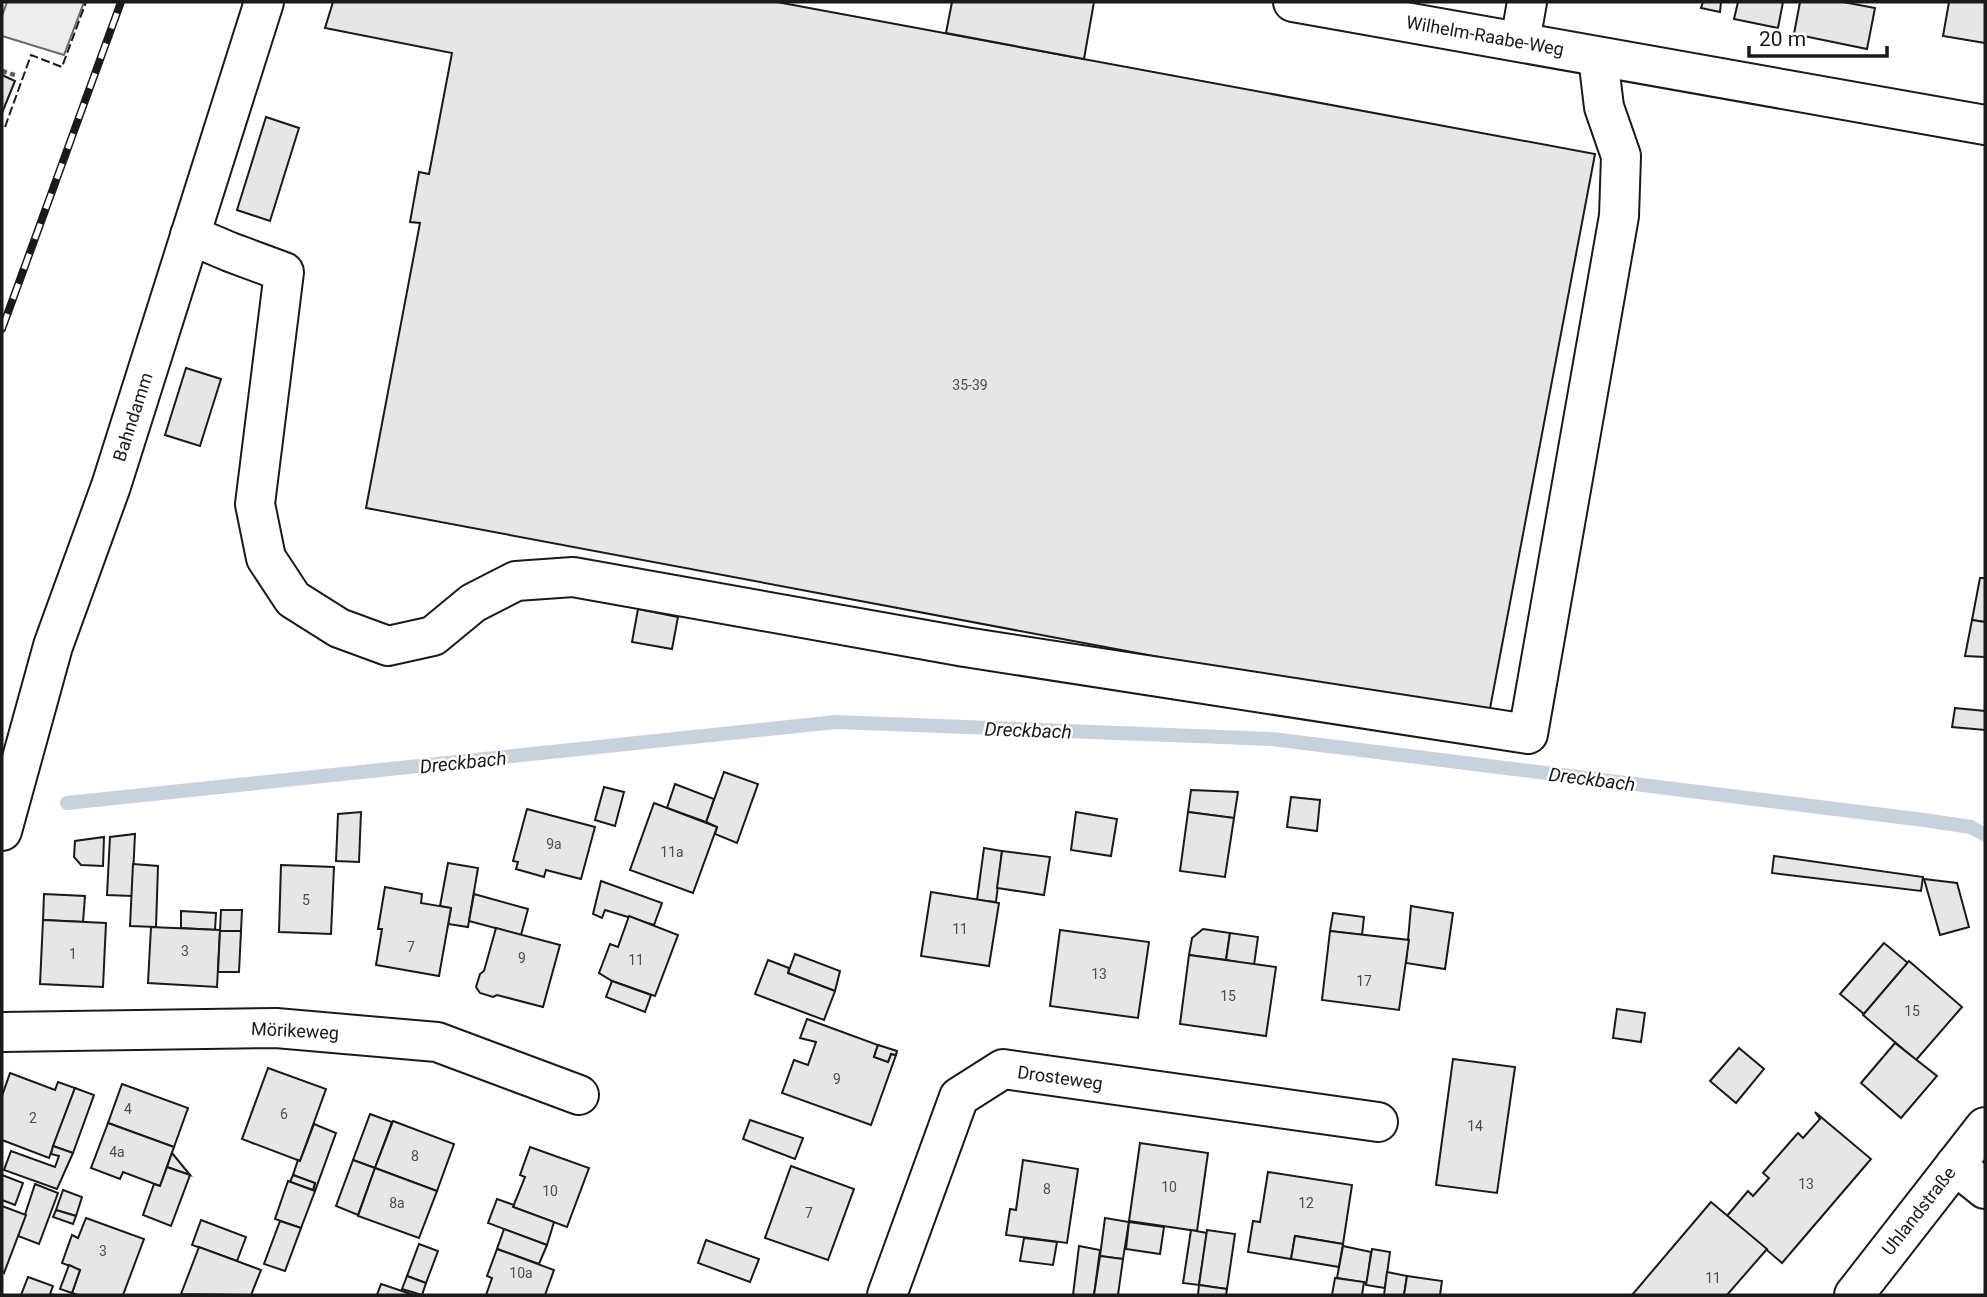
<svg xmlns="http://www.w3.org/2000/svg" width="1987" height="1297" font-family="Roboto,sans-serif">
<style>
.parking{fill:#ededed;stroke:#6a6a6a;stroke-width:2}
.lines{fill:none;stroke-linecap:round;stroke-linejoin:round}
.stream{stroke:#c6d2dc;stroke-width:14}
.building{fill:#e6e6e6;stroke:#1a1a1a;stroke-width:2}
.minor-casing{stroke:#1a1a1a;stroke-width:42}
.path{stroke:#5f5f5f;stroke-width:4.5;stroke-dasharray:5 3.5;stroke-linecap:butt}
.minor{stroke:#fff;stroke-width:38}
.rail-casing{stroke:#1a1a1a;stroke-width:8}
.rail{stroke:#fff;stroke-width:5;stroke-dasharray:16;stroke-linecap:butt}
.fence{stroke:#1a1a1a;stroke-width:2;stroke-dasharray:9 3.5;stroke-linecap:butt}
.labels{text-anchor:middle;stroke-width:5;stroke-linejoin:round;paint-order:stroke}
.number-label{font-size:14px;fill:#4d4d4d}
.street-label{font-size:18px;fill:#1a1a1a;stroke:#fff}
.water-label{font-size:19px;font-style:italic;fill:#1a1a1a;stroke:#fff}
</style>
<rect width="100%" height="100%" fill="#fff"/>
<path class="parking" d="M7,2H84L64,55L2,36V16Z"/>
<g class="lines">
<path class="stream" d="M67,803L836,722L1272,739L1924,820L1971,827L1985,835"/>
</g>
<g class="building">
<path d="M333,2H777L1595,154L1488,719L366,508L420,223L410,222L419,172L429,174L452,53L325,28Z"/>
<path d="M952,2H1094L1084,59L946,33Z"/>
<path d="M1703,2H1721L1720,12L1701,8Z"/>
<path d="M1738,2H1783L1778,28L1734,19Z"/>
<path d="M1800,2H1843L1875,8L1867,49L1794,34Z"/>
<path d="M1949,2H1985V43L1943,36Z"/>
<path d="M2,75L15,81L2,113Z"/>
<path d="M266,117L299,128L270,221L237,210Z"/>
<path d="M186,368L221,379L200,446L165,435Z"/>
<path d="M1980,578H1985V622L1972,620Z"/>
<path d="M638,609L678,617L672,649L632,642Z"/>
<path d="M1972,620L1985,622V657L1965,656Z"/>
<path d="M1955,708L1985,711V730L1952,727Z"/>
<path d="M724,772L758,784L737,843L715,834L717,827L706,822Z"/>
<path d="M675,784L714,799L706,822L667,808Z"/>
<path d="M604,787L624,792L615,826L595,820Z"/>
<path d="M1191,790L1238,792L1234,818L1188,812Z"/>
<path d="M1291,797L1320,800L1317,831L1287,827Z"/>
<path d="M654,803L717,827L693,893L630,870Z"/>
<path d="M527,809L595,827L581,879L546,870L544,877L516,869L518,862L513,861Z"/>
<path d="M361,812L359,862L336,861L338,814Z"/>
<path d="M1076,812L1117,819L1111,856L1071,850Z"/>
<path d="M1188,812L1234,818L1225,877L1180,871Z"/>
<path d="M135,834L132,896L107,895L110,837Z"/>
<path d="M104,837L103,866L81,865L74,857L75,841Z"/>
<path d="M984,848L1002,851L996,902L977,900Z"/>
<path d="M1002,851L1050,857L1044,895L997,888Z"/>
<path d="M1774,856L1923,877L1921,891L1772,873Z"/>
<path d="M448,863L478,868L468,927L448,924L451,908L440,906Z"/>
<path d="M133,864L158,866L156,927L130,926Z"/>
<path d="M281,865L334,867L331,934L279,932Z"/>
<path d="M1924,879L1957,883L1969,927L1940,935Z"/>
<path d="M601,881L662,903L654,925L605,910L602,918L593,914Z"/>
<path d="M385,887L422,894L421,903L451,908L439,976L376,965L382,929H378Z"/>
<path d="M931,892L999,903L989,966L921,956Z"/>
<path d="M44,894L85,896L83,922L43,920Z"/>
<path d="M474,894L528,909L521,935L469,921Z"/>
<path d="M1411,906L1453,913L1445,969L1406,963Z"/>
<path d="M221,910H242L241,931H220Z"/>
<path d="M181,911L216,913L215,930L181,928Z"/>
<path d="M1333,913L1364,917L1362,935L1330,931Z"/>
<path d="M629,916L678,935L655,996L612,981L599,973L610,944L618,947Z"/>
<path d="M43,920L106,923L103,987L40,984Z"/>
<path d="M151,927L220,930L217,987L148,983Z"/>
<path d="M496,928L560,945L543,1007L497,995L493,997L480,993L476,987L480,974L484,971Z"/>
<path d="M1203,929L1230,933L1226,960L1189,955L1192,938Z"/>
<path d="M1060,930L1149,942L1138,1018L1050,1006Z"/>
<path d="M220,931H241L239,972H218Z"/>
<path d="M1330,931L1409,940L1399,1010L1322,1000Z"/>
<path d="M1230,933L1258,937L1254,965L1226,960Z"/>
<path d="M1884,943L1908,963L1864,1014L1840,994Z"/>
<path d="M795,954L840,971L835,991L788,973Z"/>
<path d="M1189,955L1276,967L1266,1036L1180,1024Z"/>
<path d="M768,960L789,968L788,973L835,991L824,1020L755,994Z"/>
<path d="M1909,961L1962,1007L1916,1060L1863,1015Z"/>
<path d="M612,981L651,995L645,1012L606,997Z"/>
<path d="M1617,1009L1645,1013L1641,1042L1613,1038Z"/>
<path d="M807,1019L878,1045L874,1057L888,1062L891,1054L896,1055L871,1125L782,1093L794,1060L808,1065L816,1042L800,1038Z"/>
<path d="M1895,1043L1937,1076L1901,1118L1861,1083Z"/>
<path d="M878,1045L897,1051L896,1055L891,1054L888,1062L874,1057Z"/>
<path d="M1739,1048L1764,1069L1736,1103L1710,1081Z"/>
<path d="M1453,1059L1515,1067L1497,1193L1436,1185Z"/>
<path d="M268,1068L326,1089L300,1161L242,1139Z"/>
<path d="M10,1073L55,1090L58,1082L75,1088L49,1158L2,1140V1096Z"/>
<path d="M122,1084L188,1108L174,1147L108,1123Z"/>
<path d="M75,1088L94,1095L73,1153L53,1146Z"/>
<path d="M1815,1112L1871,1159L1782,1263L1727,1216L1748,1191L1753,1196L1769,1178L1763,1173L1798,1133L1803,1138L1820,1119Z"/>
<path d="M370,1114L392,1122L375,1168L353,1160Z"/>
<path d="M750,1120L803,1138L795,1159L743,1139Z"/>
<path d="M393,1121L454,1144L437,1191L375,1168Z"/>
<path d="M108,1123L174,1147L160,1186L123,1172L120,1179L91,1168Z"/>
<path d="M314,1124L336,1133L315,1191L313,1190L315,1183L293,1175L298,1160L300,1161Z"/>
<path d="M1140,1143L1208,1153L1197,1231L1129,1221Z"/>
<path d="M53,1146L73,1153L57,1189L4,1170L11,1151L55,1167L59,1156L51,1154Z"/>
<path d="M530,1147L589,1168L567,1227L513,1207L525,1177L520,1175Z"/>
<path d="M172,1153L190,1175L167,1167Z"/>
<path d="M353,1160L375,1168L358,1215L336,1206Z"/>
<path d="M1023,1160L1078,1169L1067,1243L1006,1235L1010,1209L1016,1210Z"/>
<path d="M791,1166L854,1189L828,1260L765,1238Z"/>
<path d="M167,1167L190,1175L171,1226L143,1215L154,1184L160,1186Z"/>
<path d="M375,1168L437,1191L419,1238L358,1216Z"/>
<path d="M1268,1172L1352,1185L1343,1244L1295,1236L1291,1259L1248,1252L1253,1221L1260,1222Z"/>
<path d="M2,1175L23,1183L15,1205L2,1200Z"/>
<path d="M293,1175L315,1183L313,1190L290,1182Z"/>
<path d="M288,1181L315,1191L301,1228L275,1219Z"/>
<path d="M35,1184L58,1193L39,1244L18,1236Z"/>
<path d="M63,1190L82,1197L76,1216L56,1210Z"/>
<path d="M497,1199L514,1205L513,1207L554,1222L547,1245L488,1223Z"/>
<path d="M1711,1202L1767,1249L1727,1295H1632Z"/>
<path d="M2,1206L26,1215L4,1273L2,1272Z"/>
<path d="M56,1210L76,1216L73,1224L53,1217Z"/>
<path d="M86,1218L144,1239L123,1295H78L72,1293L80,1270L62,1263L72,1235L78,1238Z"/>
<path d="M1105,1218L1129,1222L1123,1259L1100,1256Z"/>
<path d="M201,1220L246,1237L237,1261L192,1245Z"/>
<path d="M280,1221L301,1228L285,1271L264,1264Z"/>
<path d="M1129,1222L1164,1227L1160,1254L1126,1249Z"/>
<path d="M504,1229L547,1245L539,1264L497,1249Z"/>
<path d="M1191,1230L1207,1233L1199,1285L1183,1283Z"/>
<path d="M1207,1230L1235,1234L1227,1289L1199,1285Z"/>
<path d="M1295,1236L1343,1244L1339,1267L1291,1259Z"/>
<path d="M1024,1238L1057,1242L1053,1265L1020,1261Z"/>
<path d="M706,1240L759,1259L750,1282L698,1263Z"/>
<path d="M419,1244L438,1251L426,1283L407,1276Z"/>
<path d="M1079,1246L1100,1250L1094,1295H1073Z"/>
<path d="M1343,1246L1371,1252L1367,1283L1337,1278Z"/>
<path d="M199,1247L261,1270L251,1295L181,1294Z"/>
<path d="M497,1249L554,1270L545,1295H486L492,1278L487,1276Z"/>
<path d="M1372,1249L1390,1252L1385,1288L1366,1285Z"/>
<path d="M1100,1256L1123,1259L1118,1295H1094Z"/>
<path d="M69,1265L80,1270L72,1293L60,1289Z"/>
<path d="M1387,1272L1407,1276L1404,1295H1384Z"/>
<path d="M407,1276L426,1283L422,1295L402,1289Z"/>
<path d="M1407,1276L1442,1281L1440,1295H1404Z"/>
<path d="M28,1277L53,1286L50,1294L54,1295H21Z"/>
<path d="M1335,1278L1364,1282L1362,1295H1332Z"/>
<path d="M381,1284L414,1295H377Z"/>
<path d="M1199,1285L1227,1289L1226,1295H1198Z"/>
</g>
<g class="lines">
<g class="minor-casing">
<g id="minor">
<path d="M1293,2L1985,125"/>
<path d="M1520,42L1527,2"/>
<path d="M190,235L230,252L284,272L255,504L266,558L293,599L339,628L388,646L433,636L473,603L516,581L573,577L965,647L1528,734L1619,216L1621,156L1604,107L1598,57"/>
<path d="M2,831L53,646L111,486L264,2"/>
<path d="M2,1032L276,1028L437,1042L579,1095"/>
<path d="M1955,1165L1985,1189"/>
<path d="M887,1295L959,1097L1003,1069L1378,1122"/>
<path d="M1854,1295L1985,1127"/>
</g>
</g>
<path class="path" d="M2,71L18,76"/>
<use href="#minor" class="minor"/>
<g class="rail-casing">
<path id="rail" d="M2,329L121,2"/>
</g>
<use href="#rail" class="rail"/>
<path class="fence" d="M5,127L31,55L62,67L86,2"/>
</g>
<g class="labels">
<g class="number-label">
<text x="970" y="390">35-39</text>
<text x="554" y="849">9a</text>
<text x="672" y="857">11a</text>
<text x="306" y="905">5</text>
<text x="960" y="934">11</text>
<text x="411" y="952">7</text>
<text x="185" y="956">3</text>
<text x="73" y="959">1</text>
<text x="522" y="963">9</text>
<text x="636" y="965">11</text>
<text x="1099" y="979">13</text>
<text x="1364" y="986">17</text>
<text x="1228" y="1001">15</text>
<text x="1912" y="1016">15</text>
<text x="837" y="1084">9</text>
<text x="128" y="1114">4</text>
<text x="284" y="1119">6</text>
<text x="33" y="1123">2</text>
<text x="1475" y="1131">14</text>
<text x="117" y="1157">4a</text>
<text x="415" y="1161">8</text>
<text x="1806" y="1189">13</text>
<text x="1169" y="1192">10</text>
<text x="1047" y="1194">8</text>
<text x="550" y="1196">10</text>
<text x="397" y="1208">8a</text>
<text x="1306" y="1208">12</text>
<text x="809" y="1218">7</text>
<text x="103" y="1256">3</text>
<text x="521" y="1278">10a</text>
<text x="1713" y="1283">11</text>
</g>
<g class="street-label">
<text transform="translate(1485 36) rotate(10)" y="6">Wilhelm-Raabe-Weg</text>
<text transform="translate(133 417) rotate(-72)" y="6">Bahndamm</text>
<text transform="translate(295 1031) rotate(3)" y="6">Mörikeweg</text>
<text transform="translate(1060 1078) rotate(8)" y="6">Drosteweg</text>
<text transform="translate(1919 1211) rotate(-52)" y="6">Uhlandstraße</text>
</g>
<g class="water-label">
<text transform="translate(1028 730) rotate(2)" y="7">Dreckbach</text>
<text transform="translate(463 762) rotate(-6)" y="7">Dreckbach</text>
<text transform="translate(1592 779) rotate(7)" y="7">Dreckbach</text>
</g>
</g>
<rect width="1987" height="1297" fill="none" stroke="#1a1a1a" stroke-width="7"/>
<path d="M1749 46v10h138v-10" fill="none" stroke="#1a1a1a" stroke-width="3.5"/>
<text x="1759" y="46" font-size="21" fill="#1a1a1a" stroke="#ffffff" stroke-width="5" paint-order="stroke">20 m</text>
</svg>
